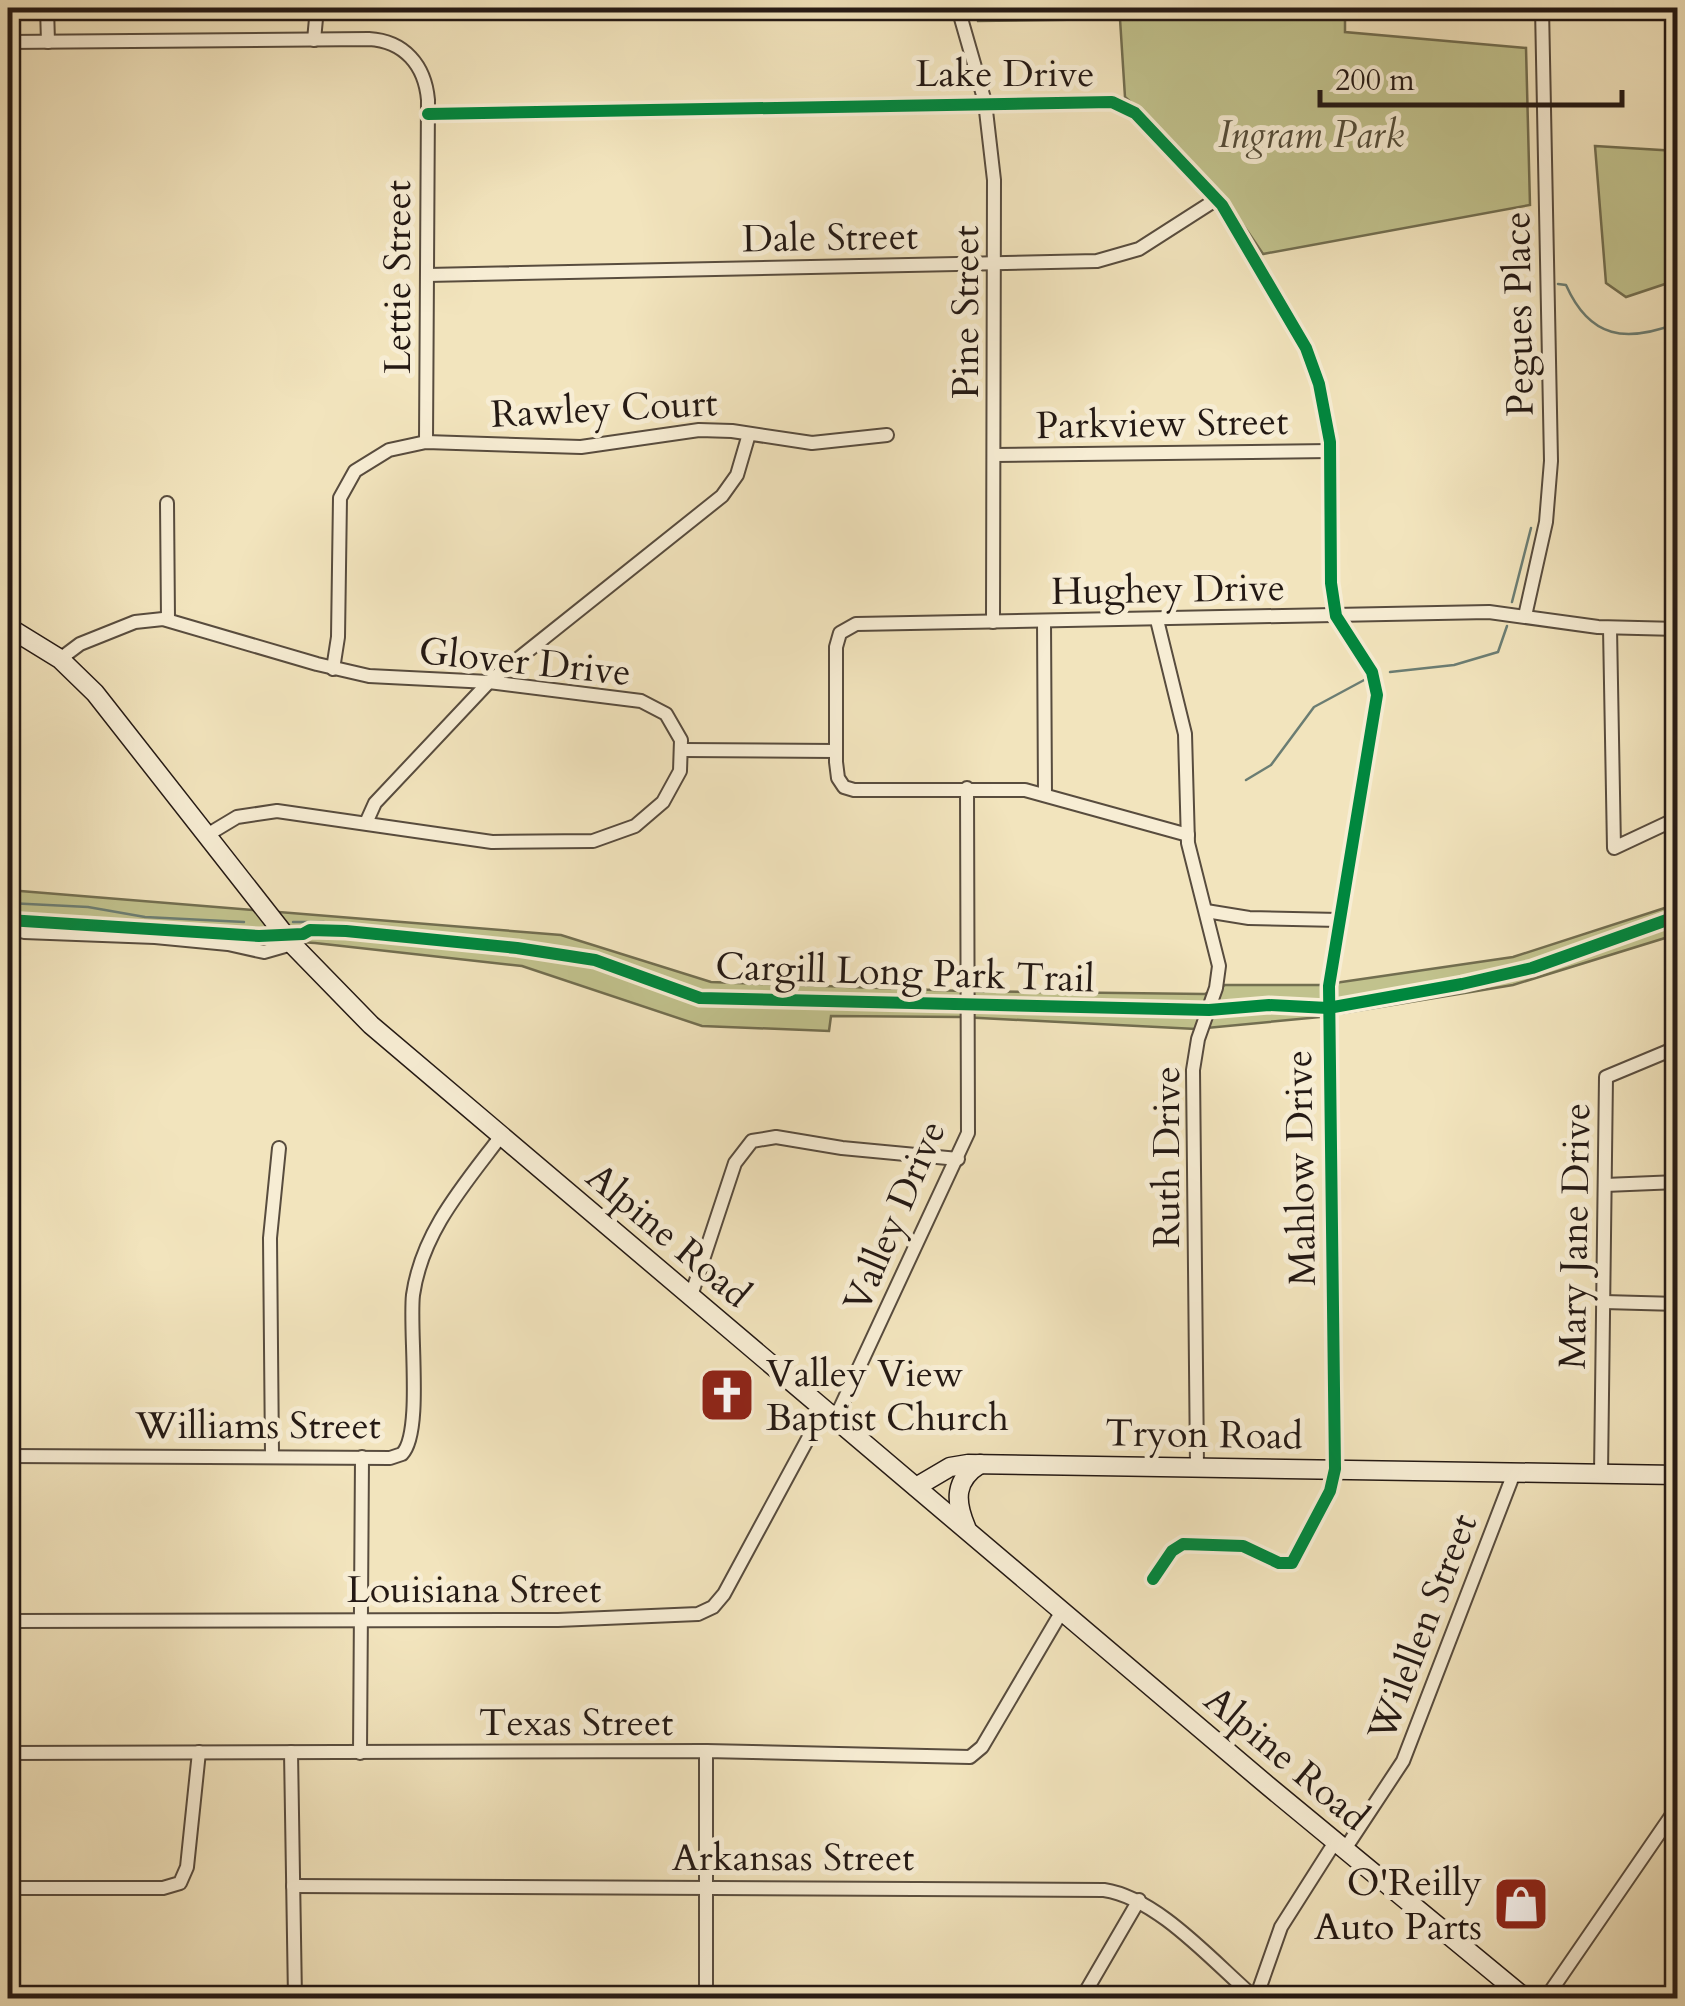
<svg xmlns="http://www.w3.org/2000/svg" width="1685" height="2006" font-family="Cardo,serif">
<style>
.green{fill:#c1c28d;stroke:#726e50;stroke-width:2.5}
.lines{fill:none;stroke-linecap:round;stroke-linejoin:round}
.stream{stroke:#6b7d73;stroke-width:2.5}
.street-casing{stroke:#584c3e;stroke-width:16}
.secondary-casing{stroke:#241914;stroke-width:21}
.street{stroke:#f7edd4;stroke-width:12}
.secondary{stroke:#f7edd4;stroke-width:18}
.cycleway-casing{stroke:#f7edd4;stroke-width:19}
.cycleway{stroke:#00873e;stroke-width:12}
.labels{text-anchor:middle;stroke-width:10;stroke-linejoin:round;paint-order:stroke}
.street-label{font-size:38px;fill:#241914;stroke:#f7edd4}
.park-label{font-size:38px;font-style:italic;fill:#534c38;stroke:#f7edd4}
.poi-label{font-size:38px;fill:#241914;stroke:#f7edd4;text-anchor:start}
</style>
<rect width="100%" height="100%" fill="#f2e4bd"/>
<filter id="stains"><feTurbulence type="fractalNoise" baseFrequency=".002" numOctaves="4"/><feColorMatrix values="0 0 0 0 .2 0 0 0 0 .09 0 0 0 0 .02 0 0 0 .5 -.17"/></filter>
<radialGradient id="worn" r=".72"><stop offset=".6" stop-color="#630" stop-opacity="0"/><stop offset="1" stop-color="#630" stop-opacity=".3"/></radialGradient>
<g class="green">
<path d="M974,8H1345V32L1526,48L1530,205L1263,254C1224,194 1179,144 1125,97L1120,19L978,21Z"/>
<path d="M1595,146L1677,151V280L1626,297L1606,283Z"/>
<path d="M8,890L561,935L711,982L962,991L1205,994L1225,985H1321L1513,957L1677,904L1678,934L1513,985L1320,1017L1196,1029L960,1017L831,1016L829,1031L702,1026L522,966L315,943L8,926Z"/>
</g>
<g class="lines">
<g class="stream">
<path d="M1678,70V71"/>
<path d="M1558,284L1566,285C1590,339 1626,343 1678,323"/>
<path d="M1512,602L1531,528"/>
<path d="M1390,672L1454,665L1498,652L1507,626"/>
<path d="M1246,780L1271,765L1314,707L1366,679"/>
<path d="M8,903L88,907L145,917L244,922"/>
<path d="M293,922H324"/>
</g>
<g class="street-casing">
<g id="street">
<path d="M47,8L48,42"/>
<path d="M958,8L985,102L994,180L993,622"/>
<path d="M314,40L317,8"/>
<path d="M8,42L369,39C404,41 425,65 428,100L426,442"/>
<path d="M428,114L1112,102L1135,113L1222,205L1306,348L1319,384L1330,442L1331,583L1336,616L1372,672L1377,695L1329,986L1335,1469L1330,1491L1292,1563H1279L1243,1546L1183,1544L1172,1551L1153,1579"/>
<path d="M427,275L1097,261L1139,249L1217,199"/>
<path d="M994,455L1331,451"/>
<path d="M167,503L168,619"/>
<path d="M1525,616L1546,522L1551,461L1542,8"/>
<path d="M1157,620L1185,734L1188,843L1219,966L1216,988L1198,1039L1193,1070L1197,1466"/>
<path d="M1044,621L1045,795"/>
<path d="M1610,628L1614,848L1678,818"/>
<path d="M60,659L80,644L135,622L163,619L317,664L369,676L489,682L641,701L666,714L681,740L680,771L663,802L635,826L593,841L492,842L277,811L237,817L207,835"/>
<path d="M333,669L338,637L340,498L355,471L389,450L426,442L581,447L699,430L732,431L812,443L887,435"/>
<path d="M683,750L836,751"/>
<path d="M366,823L375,803L489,682L722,496L737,475L749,434"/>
<path d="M1188,835L1025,790H854L844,787L838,778L836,762V647L840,633L856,624L1489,612L1598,627L1678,629"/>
<path d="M1206,911L1249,918L1339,920"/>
<path d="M24,932L155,937L228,944L264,952L292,944"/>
<path d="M1605,1185L1678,1182"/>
<path d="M691,1296L735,1163L752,1141L776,1137L842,1148L958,1159"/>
<path d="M1604,1302L1678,1304"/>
<path d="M835,1419L968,1133L967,788"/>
<path d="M272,1455L270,1238L279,1148"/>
<path d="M8,1456L390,1458L402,1454C423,1433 409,1330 413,1295C422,1232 464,1185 501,1136"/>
<path d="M1601,1474L1606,1077L1678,1047"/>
<path d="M8,1621L558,1620L698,1614L713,1607L724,1594L824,1409"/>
<path d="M291,1752L295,1998"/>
<path d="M8,1753L706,1751L970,1757L982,1747L1062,1611"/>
<path d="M360,1753L362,1457"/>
<path d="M1345,1849L1403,1761L1514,1473"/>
<path d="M293,1886L1104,1890C1158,1898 1213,1962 1255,1998"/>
<path d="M8,1888H163L180,1883L187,1867L199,1752"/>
<path d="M706,1998V1751"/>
<path d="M1082,1998L1139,1900"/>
<path d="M1256,1998L1281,1927L1335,1842"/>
<path d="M1546,1998L1678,1806"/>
</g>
</g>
<g class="secondary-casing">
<g id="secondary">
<path d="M8,627L60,659L95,693L292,944L371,1025L1267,1785L1525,1998"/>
<path d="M916,1487L950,1467L968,1464L1678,1475"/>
<path d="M966,1527C955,1501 954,1480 980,1464"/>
</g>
</g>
<use href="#street" class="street"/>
<use href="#secondary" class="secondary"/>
<g class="cycleway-casing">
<g id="cycleway">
<path d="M428,114L1112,102L1135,113L1222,205L1306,348L1319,384L1330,442L1331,583L1336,616L1372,672L1377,695L1329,986L1335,1469L1330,1491L1292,1563H1279L1243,1546L1183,1544L1172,1551L1153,1579"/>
<path d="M8,920L259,936L303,934L310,930L346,931L517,948L595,960L700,998L1209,1010L1269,1005L1328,1008L1462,984L1532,968L1678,916"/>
</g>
</g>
<use href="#cycleway" class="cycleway"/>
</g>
<defs>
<g id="church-square" transform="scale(2.875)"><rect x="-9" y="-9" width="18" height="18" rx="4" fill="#8f2418" stroke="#f7edd4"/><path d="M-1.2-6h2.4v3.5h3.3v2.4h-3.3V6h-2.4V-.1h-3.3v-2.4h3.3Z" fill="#fff"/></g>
<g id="shop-square" transform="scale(2.875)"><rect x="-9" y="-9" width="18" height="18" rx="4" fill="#8f2418" stroke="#f7edd4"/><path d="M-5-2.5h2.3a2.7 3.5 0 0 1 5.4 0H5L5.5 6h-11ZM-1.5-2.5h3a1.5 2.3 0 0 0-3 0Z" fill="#fff"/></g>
</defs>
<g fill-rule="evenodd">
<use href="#church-square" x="727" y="1395"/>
<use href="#shop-square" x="1521" y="1904"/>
</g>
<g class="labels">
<g class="street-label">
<text x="1005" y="86">Lake Drive</text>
<text transform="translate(830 237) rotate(-1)" y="13">Dale Street</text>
<text transform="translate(397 277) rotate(-90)" y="13">Lettie Street</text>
<text transform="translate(965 312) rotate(-90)" y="13">Pine Street</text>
<text transform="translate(1518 314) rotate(-91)" y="13">Pegues Place</text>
<text transform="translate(604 408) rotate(-3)" y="13">Rawley Court</text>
<text transform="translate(1162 423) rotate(-1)" y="13">Parkview Street</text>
<text transform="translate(1168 589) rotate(-1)" y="13">Hughey Drive</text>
<text transform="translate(525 661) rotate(6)" y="13">Glover Drive</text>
<text transform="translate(905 972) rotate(2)" y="13">Cargill Long Park Trail</text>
<text transform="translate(1166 1157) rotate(-90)" y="13">Ruth Drive</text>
<text transform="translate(1300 1168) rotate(-91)" y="13">Mahlow Drive</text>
<text transform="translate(894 1216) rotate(-67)" y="13">Valley Drive</text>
<text transform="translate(669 1235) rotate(40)" y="13">Alpine Road</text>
<text transform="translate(1574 1236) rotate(-89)" y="13">Mary Jane Drive</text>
<text x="258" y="1438">Williams Street</text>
<text transform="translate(1204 1434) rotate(1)" y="13">Tryon Road</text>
<text x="474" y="1602">Louisiana Street</text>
<text transform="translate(1422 1627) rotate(-69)" y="13">Wilellen Street</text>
<text x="576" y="1735">Texas Street</text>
<text transform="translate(1287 1758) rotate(40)" y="13">Alpine Road</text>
<text x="793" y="1870">Arkansas Street</text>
</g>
<g class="park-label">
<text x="1311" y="147">Ingram Park</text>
</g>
<g class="poi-label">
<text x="766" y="1386">Valley View<tspan x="766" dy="44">Baptist Church</tspan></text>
<text x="1482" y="1895" text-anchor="end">O'Reilly<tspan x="1482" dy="44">Auto Parts</tspan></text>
</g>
</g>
<rect width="1685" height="2006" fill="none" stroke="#f2e4bd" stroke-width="40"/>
<rect x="10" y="10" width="1665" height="1986" fill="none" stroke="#241914" stroke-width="5"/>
<rect x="20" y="20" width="1645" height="1966" fill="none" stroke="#241914" stroke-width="2.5"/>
<path d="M1320 90v15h302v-15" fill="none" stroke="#241914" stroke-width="5"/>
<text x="1335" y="90" font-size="30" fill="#241914" stroke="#f7edd4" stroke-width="8" paint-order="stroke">200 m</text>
<rect width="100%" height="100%" filter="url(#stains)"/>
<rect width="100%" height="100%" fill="url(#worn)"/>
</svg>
